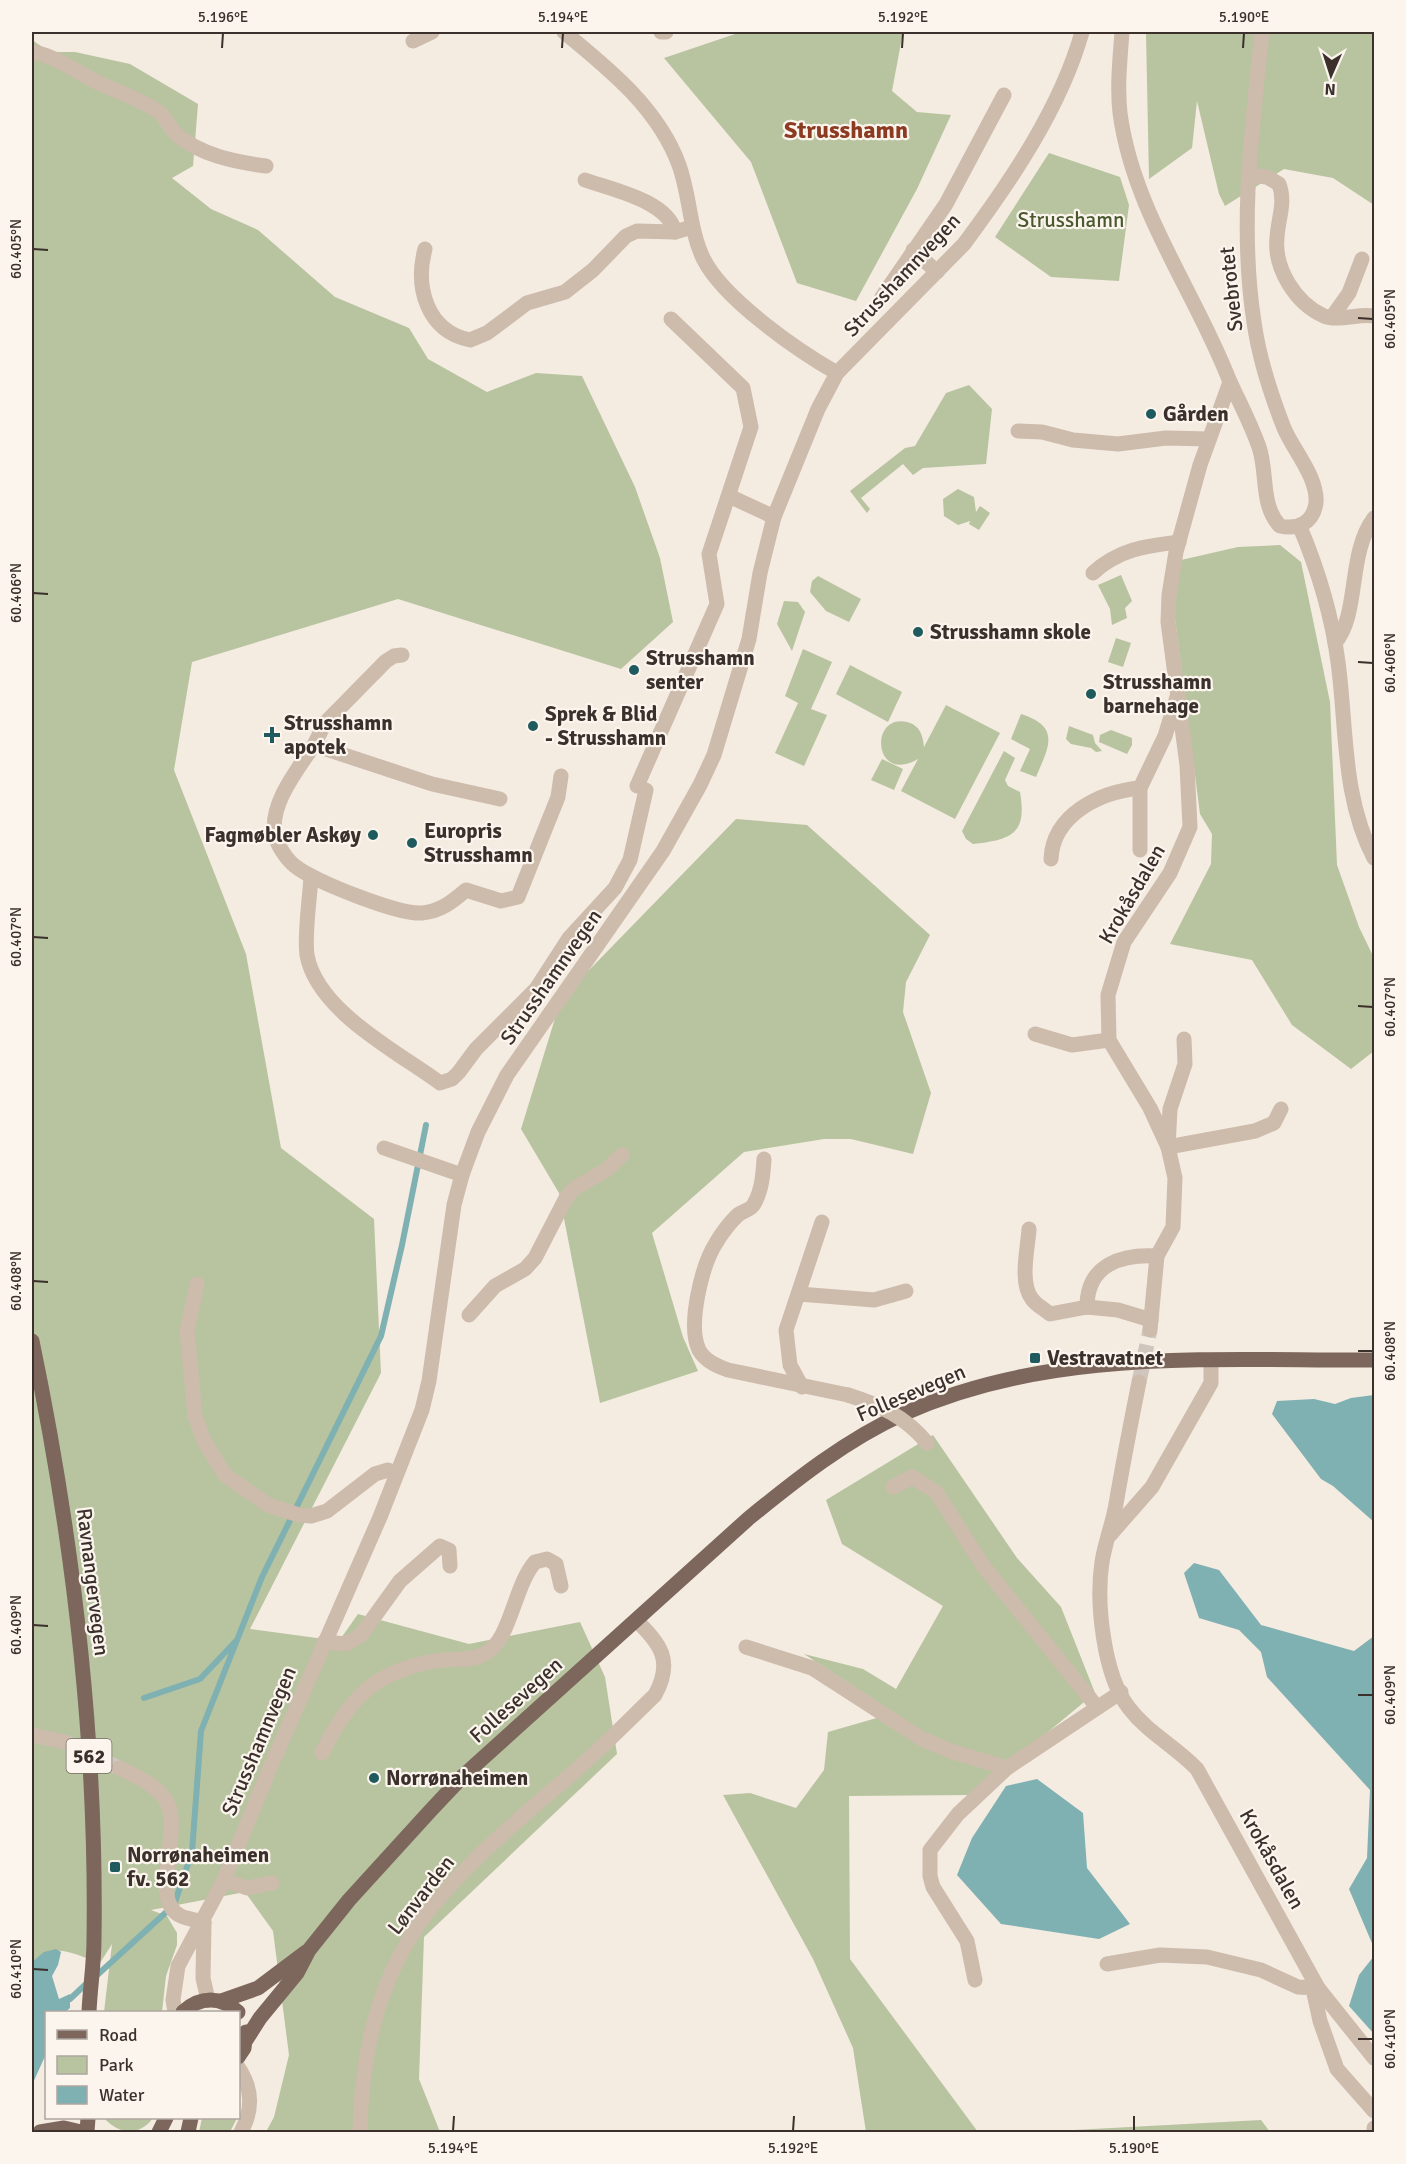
<svg xmlns="http://www.w3.org/2000/svg" width="1406" height="2164" font-family="Signika,sans-serif">
<style>
.green{fill:#b8c4a0}
.water{fill:#7fb0b2}
.lines{fill:none;stroke-linecap:round;stroke-linejoin:round}
.stream{stroke:#7fb0b2;stroke-width:6}
.minor-tunnel{stroke:#cfc6bd;stroke-width:15;stroke-dasharray:15 8;stroke-linecap:butt}
.minor{stroke:#cdbbac;stroke-width:15}
.major{stroke:#7d675c;stroke-width:15}
.minor-bridge{stroke:#cdbbac;stroke-width:15}
.ticks{fill:none;stroke:#3b302b;stroke-width:2}
.poi-dot{fill:#1f5a5e;stroke:#fbf5ee;stroke-width:2}
.labels{text-anchor:middle;stroke-width:4.5;stroke-linejoin:round;paint-order:stroke}
.shield{fill:#fbf5ee;stroke:#756b66;stroke-width:1.5}
.shield-label{font-size:20px;font-weight:bold;fill:#3b302b}
.park-label{font-size:21px;fill:#4a5a2e;stroke:#fbf5ee}
.street-label{font-size:21px;fill:#3b302b;stroke:#fbf5ee}
.poi-label{font-size:21px;font-weight:bold;fill:#3b302b;stroke:#fbf5ee;text-anchor:start}
.quarter-label{font-size:24px;font-weight:bold;fill:#8c3b22;stroke:#fbf5ee}
.neatline{fill:none;stroke:#3b302b;stroke-width:2}
.ticks-label{font-size:15px;text-anchor:middle;fill:#3b302b}
</style>
<rect width="100%" height="100%" fill="#f4ebe1"/>
<g class="green">
<path d="M741,32H903L892,91L917,112L951,115L917,189L856,301L797,283L751,162L664,58Z"/>
<path d="M1146,32H1374V205L1333,178L1284,169L1225,206L1219,194L1197,101L1192,148L1149,179Z"/>
<path d="M32,40L50,52H75L130,64L198,104L193,166L172,178L211,209L258,230L335,297L409,328L428,359L487,392L536,373L582,376L635,487L660,558L673,622L621,669L398,599L192,662L174,770L246,954L281,1148L374,1219L381,1373L250,1629L339,1641L358,1614L469,1644L580,1622L605,1677L617,1754L424,1937L419,2079L440,2132H266L274,2117L289,2055L273,1931L245,1892L151,1910L167,1916L177,1933V1945L166,1976L162,2012H104L112,1944L100,1963C72,1954 57,1941 32,1962Z"/>
<path d="M1049,153L1120,177L1129,205L1119,281L1051,277L995,237Z"/>
<path d="M969,385L992,409L986,464L923,468L913,475L903,464L861,498L870,509L867,513L850,491L905,448L915,446L946,393Z"/>
<path d="M958,489L974,497L976,512L980,506L990,513L979,530L969,524L970,521L958,525L944,516L943,499Z"/>
<path d="M1280,545L1301,562L1330,702L1337,865L1359,927L1374,958V1051L1351,1069L1292,1025L1252,960L1170,944L1211,864L1212,834L1200,814L1174,611L1181,560L1238,547Z"/>
<path d="M1121,575L1132,601L1125,608L1127,618L1112,625L1110,609L1098,585Z"/>
<path d="M818,576L861,599L849,622L826,611L810,592L812,581Z"/>
<path d="M784,601L798,602L805,612L792,651L777,624Z"/>
<path d="M1116,638L1131,643L1123,667L1108,662Z"/>
<path d="M803,649L832,662L811,709L827,715L804,766L775,753L798,703L785,696Z"/>
<path d="M850,665L902,692L888,722L836,694Z"/>
<path d="M946,705L1000,733L955,819L901,791L918,759C873,785 869,713 907,722C920,725 923,736 924,747Z"/>
<path d="M1021,714C1061,727 1049,746 1036,777L1020,771L1030,749L1011,739Z"/>
<path d="M1069,726L1093,735L1095,743L1102,751L1096,752L1091,748L1071,744L1066,739Z"/>
<path d="M1111,730L1132,738V745L1127,754L1099,742L1100,735Z"/>
<path d="M1004,751L1015,758L1005,780L1008,786L1020,792C1027,833 1013,840 973,844L966,839L962,831Z"/>
<path d="M882,759L903,769L894,790L871,780Z"/>
<path d="M736,819L807,825L930,935L906,982L903,1012L931,1093L913,1154L851,1139H824L744,1152L652,1233L683,1337L698,1371L600,1403L559,1193L521,1129L561,999Z"/>
<path d="M933,1435L1017,1558L1061,1607L1095,1693L972,1795L849,1796L850,1959L978,2132H866L853,2048L813,1959L723,1795L750,1793L796,1808L824,1770L828,1732L894,1713L804,1654L863,1669L896,1689L943,1606L842,1544L826,1500Z"/>
<path d="M104,2118H153C139,2137 118,2134 104,2118Z"/>
<path d="M202,2118H237L230,2132H199Z"/>
<path d="M1261,2120L1270,2132H1065L1074,2130Z"/>
</g>
<g class="water">
<path d="M1374,1395V1522L1333,1486L1321,1479L1272,1414L1277,1401L1314,1399L1335,1404L1351,1398Z"/>
<path d="M1194,1563L1219,1570L1261,1625L1354,1651L1374,1636V1948L1349,1889L1367,1858L1370,1790L1267,1677L1261,1652L1239,1630L1199,1618L1184,1573Z"/>
<path d="M1037,1779L1083,1813L1087,1868L1130,1924L1099,1939L1001,1924L957,1875L972,1838L1006,1786Z"/>
<path d="M56,1949L61,1952L58,1965L52,1976L59,1999L70,1994V2008L65,2012H46V2054L32,2085V1962L44,1952Z"/>
<path d="M1374,1956V2034L1349,2006L1359,1975Z"/>
</g>
<g class="lines">
<g class="stream">
<path d="M144,1698L200,1679L235,1642"/>
<path d="M95,1977L174,1905L192,1852L201,1731L262,1577L381,1336L402,1245L426,1125"/>
<path d="M70,1999L87,1983"/>
</g>
<g class="minor-tunnel">
<path d="M1139,1382L1150,1330"/>
<path d="M65,1742L119,1768"/>
</g>
<g class="minor">
<path d="M564,32C609,69 658,108 679,165C690,195 689,228 703,258C723,299 797,350 837,373"/>
<path d="M661,32H666"/>
<path d="M1122,32C1120,59 1117,86 1120,113C1133,211 1196,293 1230,382L1200,465L1176,552L1169,595L1168,622L1187,765L1190,827L1170,873L1124,942L1108,995L1109,1040L1150,1108L1168,1147L1175,1178L1173,1227L1157,1256L1150,1330"/>
<path d="M413,41L432,32"/>
<path d="M32,52C53,55 70,68 89,78C112,91 138,97 159,112C166,118 170,128 176,134C200,155 235,162 266,166"/>
<path d="M1248,175L1267,177L1279,184C1286,203 1278,218 1277,238C1274,268 1295,303 1324,316C1339,322 1359,313 1374,316"/>
<path d="M585,180C613,190 668,201 675,232"/>
<path d="M425,249C415,286 426,331 470,340L487,333L527,303L565,292L593,270L626,236L637,231L675,232L692,227"/>
<path d="M913,250L937,272"/>
<path d="M882,297L946,204L1004,95"/>
<path d="M1332,317L1349,293L1362,259"/>
<path d="M1230,382C1240,403 1251,424 1259,447C1268,473 1260,505 1280,526C1298,530 1313,523 1316,503C1318,477 1293,450 1284,428C1271,395 1259,358 1254,322C1239,225 1252,129 1262,32"/>
<path d="M1018,431L1042,432L1073,440L1118,444L1166,438L1208,439"/>
<path d="M729,496L774,517"/>
<path d="M1300,527C1318,570 1332,616 1338,662C1347,729 1342,797 1374,858"/>
<path d="M1093,573C1119,549 1146,546 1179,542"/>
<path d="M1335,643C1360,614 1347,554 1374,518"/>
<path d="M402,655L394,656L386,661L325,723L314,745L432,784L500,799"/>
<path d="M314,745C298,769 269,804 275,835C277,845 287,860 295,866C313,881 399,915 422,913C441,911 452,902 466,890L501,901L518,897L558,797L561,776"/>
<path d="M637,786L717,604L709,554L751,427L743,388L671,319"/>
<path d="M1140,850V788L1165,736L1177,697"/>
<path d="M1051,859C1053,815 1099,792 1140,788"/>
<path d="M311,876C310,898 304,935 307,955C317,1011 398,1052 440,1083L452,1079L459,1072L476,1049L536,989L569,938L615,888L630,860L646,790"/>
<path d="M1035,1034L1072,1045L1109,1040"/>
<path d="M1184,1039L1185,1064L1170,1109L1168,1147L1255,1131L1274,1123L1281,1109"/>
<path d="M384,1148L462,1175"/>
<path d="M764,1159C763,1175 762,1190 754,1204C751,1210 745,1210 739,1214C731,1221 721,1234 716,1243C702,1265 687,1325 699,1350C705,1361 717,1366 728,1370L848,1395"/>
<path d="M1029,1229C1028,1248 1019,1282 1032,1299C1036,1305 1044,1309 1050,1314L1087,1307L1118,1310L1151,1320"/>
<path d="M197,1284L187,1330L195,1416L204,1441L225,1475L268,1505L299,1515L311,1516L327,1511L375,1474L388,1470L397,1473"/>
<path d="M799,1294L874,1300L906,1291"/>
<path d="M1087,1307C1087,1264 1122,1254 1157,1256"/>
<path d="M469,1315L495,1286L525,1269L535,1258L566,1198L575,1188L606,1170L622,1155"/>
<path d="M1139,1382C1131,1422 1123,1463 1116,1504C1113,1523 1105,1542 1102,1562C1096,1601 1103,1675 1129,1708C1148,1733 1175,1746 1197,1769L1318,1988L1374,2058"/>
<path d="M802,1387L790,1365L786,1330L822,1222"/>
<path d="M893,1487L912,1477L936,1492L984,1567L1097,1707"/>
<path d="M1110,1535L1152,1487L1211,1383V1361"/>
<path d="M324,1642L346,1644L361,1635L400,1581L440,1546L449,1550L450,1566"/>
<path d="M746,1647L812,1668L922,1739L953,1752L1007,1768"/>
<path d="M32,1735L65,1742"/>
<path d="M322,1753C349,1697 377,1669 442,1660C456,1659 473,1661 486,1653C511,1639 514,1586 535,1562L547,1559L556,1564L561,1586"/>
<path d="M119,1768C136,1776 157,1785 167,1802C183,1832 148,1901 181,1916C188,1919 196,1920 204,1922"/>
<path d="M224,1880L247,1888L272,1883"/>
<path d="M204,1922L203,1978L208,2000"/>
<path d="M1107,1964L1160,1955L1207,1957L1261,1970L1298,1987L1318,1988"/>
<path d="M975,1980L967,1941L933,1887L930,1876V1850L958,1814L1007,1768L1121,1692"/>
<path d="M1313,1989L1320,2021L1337,2069L1374,2111"/>
<path d="M175,2012L173,2000L178,1966L224,1880L270,1768L380,1517L422,1410L429,1381L454,1205L462,1175L478,1132L507,1075L663,851L700,785L714,755L749,639L760,573L774,517L818,409L837,373L964,244C1011,181 1061,107 1082,32"/>
<path d="M238,2067C253,2089 253,2110 241,2132"/>
<path d="M360,2132C361,2066 373,1999 408,1941C446,1877 521,1818 576,1770C604,1746 629,1720 655,1695C674,1660 660,1644 636,1620"/>
<path d="M1374,2132V2128"/>
</g>
<g class="major">
<path d="M32,1341C73,1538 97,1738 94,1940C94,1964 90,1988 89,2012"/>
<path d="M221,2001L258,1988L306,1952"/>
<path d="M183,2012C200,1996 221,1996 238,2012"/>
<path d="M246,2040L260,2018L297,1973L309,1950L349,1900L431,1810L463,1776L749,1518C797,1479 846,1440 903,1414C1051,1347 1216,1361 1374,1360"/>
<path d="M238,2057L244,2048L246,2032"/>
<path d="M40,2132L64,2128L81,2132"/>
<path d="M87,2132L88,2118"/>
<path d="M159,2132L166,2118"/>
<path d="M188,2132L191,2118"/>
</g>
<path class="minor-bridge" d="M848,1395C880,1405 906,1417 927,1443"/>
</g>
<path class="ticks" d="M222,48L223,33M562,48L563,33M902,48L903,33M1243,48L1244,33M33,249L48,250M1358,318L1373,319M33,593L48,594M1358,662L1373,663M33,937L48,938M1358,1006L1373,1007M33,1281L48,1282M1358,1351H1373M33,1625L48,1626M1358,1695H1373M33,1969L48,1970M1358,2039H1373M453,2131L454,2116M793,2131L794,2116M1134,2131V2116"/>
<g class="poi-dot">
<circle cx="1151" cy="414" r="6"/>
<circle cx="918" cy="632" r="6"/>
<circle cx="634" cy="670" r="6"/>
<circle cx="1091" cy="694" r="6"/>
<circle cx="533" cy="726" r="6"/>
<path d="M269 726h6v6h6v6h-6v6h-6v-6h-6v-6h6z"/>
<circle cx="373" cy="835" r="6"/>
<circle cx="412" cy="843" r="6"/>
<rect x="1029" y="1352" width="12" height="12" rx="3"/>
<circle cx="374" cy="1778" r="6"/>
<rect x="109" y="1861" width="12" height="12" rx="3"/>
</g>
<g class="labels">
<rect class="shield" x="66.5" y="1739" width="45" height="34" rx="4.5"/>
<g class="shield-label">
<text x="89" y="1763">562</text>
</g>
<g class="park-label">
<text x="1071" y="227">Strusshamn</text>
</g>
<g class="street-label">
<text transform="translate(902 275) rotate(-47)" y="7">Strusshamnvegen</text>
<text transform="translate(1231 289) rotate(-96)" y="7">Svebrotet</text>
<text transform="translate(1132 894) rotate(-60)" y="7">Krokåsdalen</text>
<text transform="translate(551 977) rotate(-55)" y="7">Strusshamnvegen</text>
<text transform="translate(911 1393) rotate(-23)" y="7">Follesevegen</text>
<text transform="translate(93 1582) rotate(83)" y="7">Ravnangervegen</text>
<text transform="translate(516 1700) rotate(-42)" y="7">Follesevegen</text>
<text transform="translate(259 1741) rotate(-67)" y="7">Strusshamnvegen</text>
<text transform="translate(1272 1859) rotate(61)" y="7">Krokåsdalen</text>
<text transform="translate(421 1895) rotate(-52)" y="7">Lønvarden</text>
</g>
<g class="poi-label">
<text x="1163" y="421">Gården</text>
<text x="930" y="639">Strusshamn skole</text>
<text x="646" y="665">Strusshamn<tspan x="646" dy="24">senter</tspan></text>
<text x="1103" y="689">Strusshamn<tspan x="1103" dy="24">barnehage</tspan></text>
<text x="545" y="721">Sprek &amp; Blid<tspan x="545" dy="24">- Strusshamn</tspan></text>
<text x="284" y="730">Strusshamn<tspan x="284" dy="24">apotek</tspan></text>
<text x="424" y="838">Europris<tspan x="424" dy="24">Strusshamn</tspan></text>
<text x="361" y="842" text-anchor="end">Fagmøbler Askøy</text>
<text x="1047" y="1365">Vestravatnet</text>
<text x="386" y="1785">Norrønaheimen</text>
<text x="127" y="1862">Norrønaheimen<tspan x="127" dy="24">fv. 562</tspan></text>
</g>
<g class="quarter-label">
<text x="846" y="138">Strusshamn</text>
</g>
</g>
<rect width="1406" height="2164" fill="none" stroke="#fbf5ee" stroke-width="66"/>
<rect x="45" y="2011" width="195" height="108" fill="#fbf5ee" stroke="#aea6a0" stroke-width="1.5"/>
<rect x="57" y="2030" width="30" height="9" fill="#7d675c" stroke="#aea6a0" stroke-width="1.5"/>
<text x="99" y="2041" font-size="18" fill="#3b302b">Road</text>
<rect x="57" y="2056" width="30" height="18" fill="#b8c4a0" stroke="#aea6a0" stroke-width="1.5"/>
<text x="99" y="2071" font-size="18" fill="#3b302b">Park</text>
<rect x="57" y="2086" width="30" height="18" fill="#7fb0b2" stroke="#aea6a0" stroke-width="1.5"/>
<text x="99" y="2101" font-size="18" fill="#3b302b">Water</text>
<g transform="translate(1331 75) rotate(183)" stroke="#fbf5ee" stroke-width="4.5" paint-order="stroke">
<path d="M0-4.5L10 22L0 15L-10 22Z" fill="#3b302b"/>
<text y="-9" font-size="16" font-weight="bold" text-anchor="middle" fill="#3b302b">N</text>
</g>
<rect x="33" y="33" width="1340" height="2098" class="neatline"/>
<g class="ticks-label">
<text x="223" y="22">5.196°E</text>
<text x="563" y="22">5.194°E</text>
<text x="903" y="22">5.192°E</text>
<text x="1244" y="22">5.190°E</text>
<text transform="translate(16 249) rotate(-90)" y="5">60.405°N</text>
<text transform="translate(1390 319) rotate(-90)" y="5">60.405°N</text>
<text transform="translate(16 593) rotate(-90)" y="5">60.406°N</text>
<text transform="translate(1390 663) rotate(-90)" y="5">60.406°N</text>
<text transform="translate(16 937) rotate(-90)" y="5">60.407°N</text>
<text transform="translate(1390 1007) rotate(-90)" y="5">60.407°N</text>
<text transform="translate(16 1281) rotate(-90)" y="5">60.408°N</text>
<text transform="translate(1390 1351) rotate(-90)" y="5">60.408°N</text>
<text transform="translate(16 1625) rotate(-90)" y="5">60.409°N</text>
<text transform="translate(1390 1695) rotate(-90)" y="5">60.409°N</text>
<text transform="translate(16 1969) rotate(-90)" y="5">60.410°N</text>
<text transform="translate(1390 2039) rotate(-90)" y="5">60.410°N</text>
<text x="453" y="2153">5.194°E</text>
<text x="793" y="2153">5.192°E</text>
<text x="1134" y="2153">5.190°E</text>
</g>
</svg>
